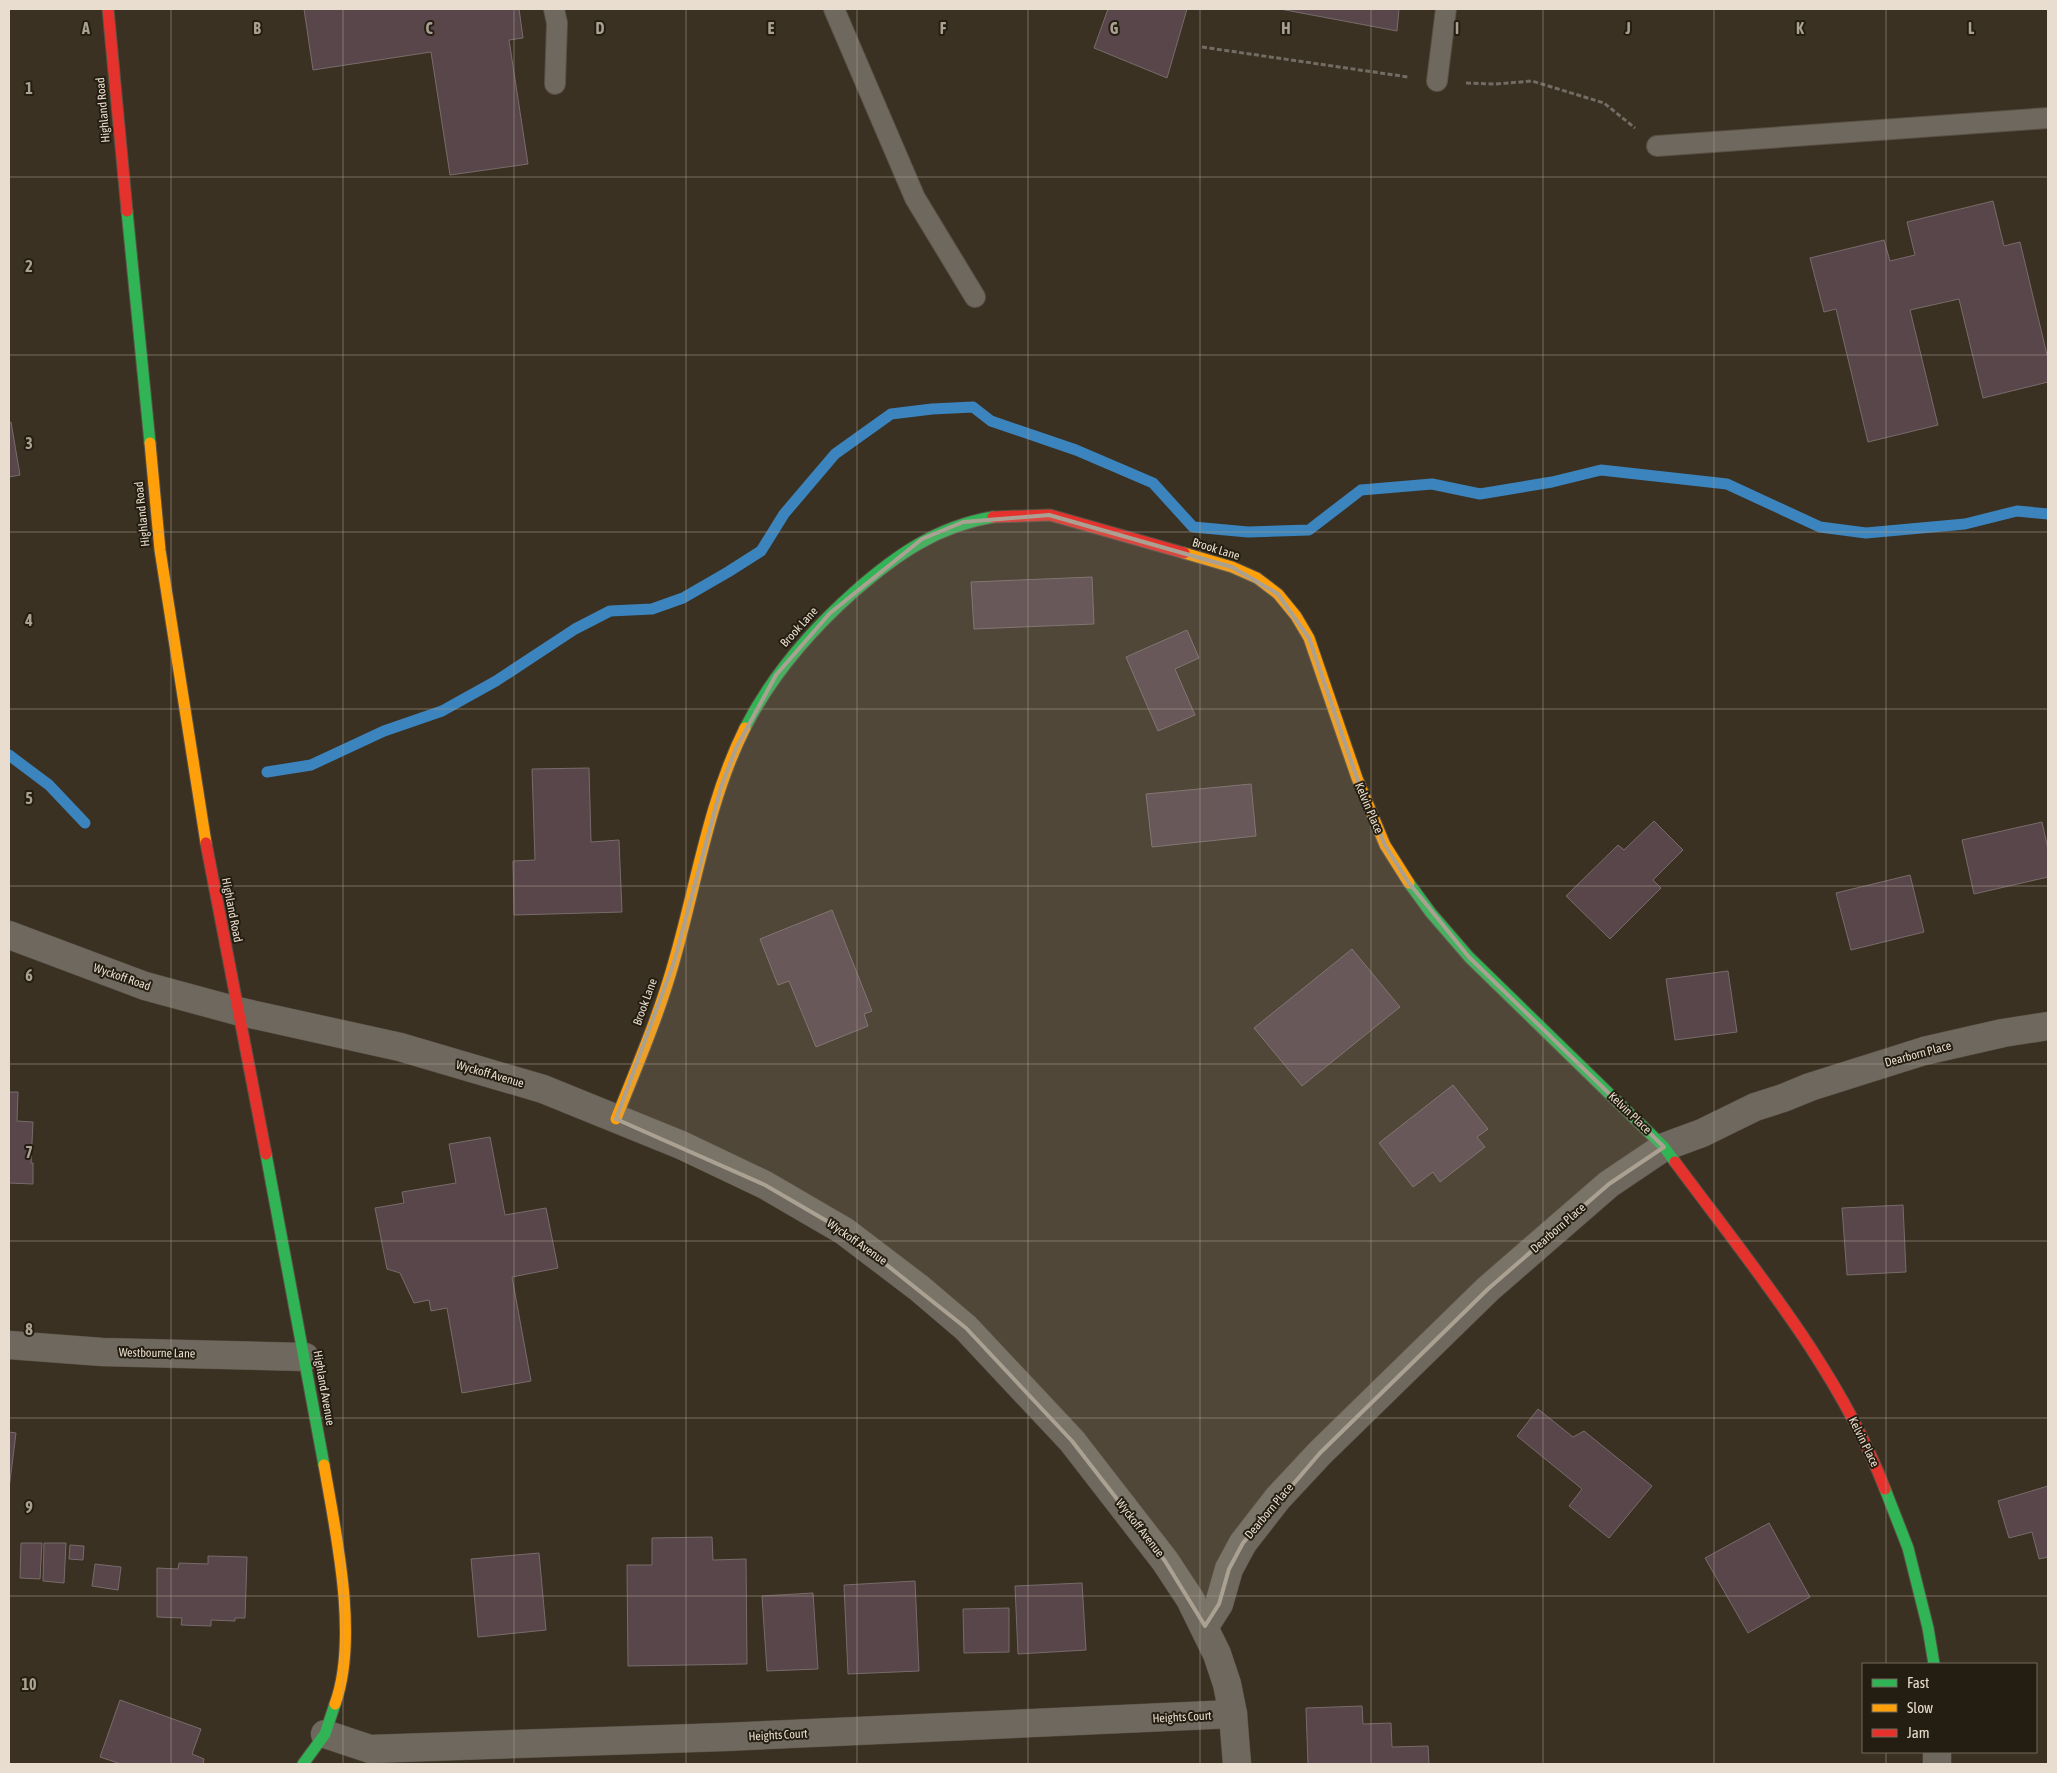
<svg xmlns="http://www.w3.org/2000/svg" width="2057" height="1773" font-family="'Asap Condensed',sans-serif">
<style>
.lines{fill:none;stroke-linecap:round;stroke-linejoin:round}
.stream{stroke:#3c84bd;stroke-width:11}
.building{fill:#59464b;stroke:#776c6a}
.lane-casing{stroke:#585043;stroke-width:22}
.street-casing{stroke:#585043;stroke-width:29}
.fast-casing{stroke:#585043;stroke-width:13}
.slow-casing{stroke:#585043;stroke-width:13}
.jam-casing{stroke:#585043;stroke-width:13}
.path{stroke:#736c63;stroke-width:3;stroke-dasharray:5 2.5;stroke-linecap:butt}
.lane{stroke:#6f685e;stroke-width:20}
.street{stroke:#6f685e;stroke-width:28}
.fast{stroke:#30b455;stroke-width:11}
.slow{stroke:#ff9f0a;stroke-width:11}
.jam{stroke:#e5322d;stroke-width:11}
.marked{fill:#aba192;fill-opacity:0.2;stroke:#aba192;stroke-width:4;stroke-linejoin:round}
.grid{fill:none;stroke:#aba192;stroke-width:1;stroke-opacity:0.55}
.labels{text-anchor:middle;stroke-width:4;stroke-linejoin:round;paint-order:stroke}
.street-label{font-size:12px;fill:#e8ddce;stroke:#241d11}
.grid-label{font-size:16px;text-anchor:middle;font-weight:bold;fill:#aba192;stroke:#241d11;stroke-width:4;stroke-linejoin:round;paint-order:stroke}
</style>
<rect width="100%" height="100%" fill="#3a3123"/>
<g class="lines">
<g class="stream">
<path d="M9,755L49,785L85,823"/>
<path d="M267,772L311,765L384,731L442,711L496,681L575,629L610,611L652,609L683,598L728,572L761,551L784,514L835,454L891,414L932,409L973,407L991,421L1076,450L1153,483L1193,527L1248,532L1309,530L1361,490L1432,484L1480,494L1552,482L1601,470L1727,484L1820,527L1866,533L1965,524L2017,511L2048,514"/>
</g>
</g>
<g class="building">
<path d="M304,9H519L523,38L509,40L528,164L450,175L431,52L313,70Z"/>
<path d="M1108,9H1187L1167,78L1094,48Z"/>
<path d="M1280,9H1399L1397,31Z"/>
<path d="M1993,201L2004,246L2020,242L2048,359V382L1983,398L1959,299L1910,310L1938,425L1868,442L1836,309L1824,312L1810,258L1884,240L1890,261L1915,255L1907,222Z"/>
<path d="M11,422L20,475L9,477V423Z"/>
<path d="M1092,577L1094,624L974,629L971,582Z"/>
<path d="M1187,630L1199,658L1175,669L1195,715L1158,731L1126,657Z"/>
<path d="M589,768L591,842L619,840L622,912L514,915L513,861L535,860L532,769Z"/>
<path d="M1251,784L1256,836L1152,847L1146,794Z"/>
<path d="M1654,821L1683,850L1653,880L1661,888L1610,939L1566,896L1618,845L1624,850Z"/>
<path d="M2042,822L2048,849V877L1974,894L1962,840Z"/>
<path d="M1910,875L1924,932L1851,950L1836,893Z"/>
<path d="M832,910L872,1011L864,1014L868,1026L816,1047L789,981L778,985L760,939Z"/>
<path d="M1352,949L1400,1007L1302,1086L1254,1028Z"/>
<path d="M1728,971L1737,1032L1675,1040L1666,979Z"/>
<path d="M1453,1085L1488,1129L1477,1137L1485,1147L1440,1182L1433,1172L1413,1187L1379,1143Z"/>
<path d="M9,1092H18L17,1121L33,1122L31,1163H33V1184L9,1183Z"/>
<path d="M490,1137L505,1215L546,1208L558,1268L512,1277L531,1381L462,1393L447,1308L431,1311L429,1300L414,1303L400,1273L387,1269L375,1208L404,1203L402,1192L456,1183L449,1144Z"/>
<path d="M1903,1205L1906,1272L1847,1275L1842,1208Z"/>
<path d="M1538,1409L1573,1437L1584,1431L1652,1486L1609,1538L1569,1506L1582,1489L1517,1436Z"/>
<path d="M9,1432L16,1433L9,1489Z"/>
<path d="M2048,1486V1557L2039,1559L2032,1532L2009,1538L1998,1501Z"/>
<path d="M1769,1523L1810,1597L1748,1633L1705,1558Z"/>
<path d="M712,1537L713,1560L746,1559L747,1664L628,1666L627,1565H652V1538Z"/>
<path d="M21,1543H42L40,1579L20,1578Z"/>
<path d="M44,1543H66L64,1583L43,1581Z"/>
<path d="M70,1545L84,1546L83,1560L69,1559Z"/>
<path d="M539,1553L546,1630L478,1637L471,1559Z"/>
<path d="M208,1556L247,1557L245,1618H235V1621L211,1620V1626L181,1625L182,1618L157,1617V1568L178,1569L179,1563L208,1564Z"/>
<path d="M95,1564L121,1567L118,1590L92,1586Z"/>
<path d="M915,1581L919,1671L848,1674L844,1585Z"/>
<path d="M1082,1583L1086,1650L1018,1654L1015,1586Z"/>
<path d="M813,1593L818,1669L767,1671L762,1596Z"/>
<path d="M1009,1608V1652L964,1653L963,1609Z"/>
<path d="M120,1700L201,1729L192,1754L204,1759L203,1764H121L100,1757Z"/>
<path d="M1362,1706L1363,1724L1391,1723L1392,1747L1428,1746L1429,1764H1308L1306,1708Z"/>
</g>
<g class="lines">
<g class="lane-casing">
<g id="lane">
<path d="M554,9L557,23L555,84"/>
<path d="M834,9L915,198L975,297"/>
<path d="M1437,81L1446,9"/>
<path d="M1657,146L2048,118"/>
</g>
</g>
<g class="street-casing">
<g id="street">
<path d="M9,935L145,986L237,1011L400,1047L543,1089L681,1145L765,1185L844,1231L919,1288L966,1328L1072,1441L1165,1561L1190,1599L1217,1654L1227,1684L1233,1714L1237,1764"/>
<path d="M9,1345L102,1352L305,1357"/>
<path d="M1205,1626L1219,1604L1229,1569L1243,1543L1278,1498L1320,1453L1488,1289L1609,1184L1664,1147L1702,1133L1755,1107L1783,1098L1810,1087L1924,1051L2003,1033L2048,1026"/>
<path d="M325,1734L370,1749L725,1737L1233,1714"/>
<path d="M1937,1752V1764"/>
</g>
</g>
<g class="fast-casing">
<g id="fast">
<path d="M127,211L150,443"/>
<path d="M745,728C772,675 809,632 854,592C895,556 937,526 993,517"/>
<path d="M1409,883L1431,913L1469,957L1664,1147L1675,1162"/>
<path d="M266,1154L324,1465"/>
<path d="M1885,1489L1908,1548L1928,1628L1934,1664"/>
<path d="M303,1764L325,1734L335,1704"/>
</g>
</g>
<g class="slow-casing">
<g id="slow">
<path d="M150,443L160,550L206,843"/>
<path d="M1184,553L1232,567L1257,578L1278,594L1296,616L1309,638L1357,778L1385,845L1409,883"/>
<path d="M616,1119C637,1066 660,1013 675,958C697,881 709,800 745,728"/>
<path d="M324,1465C336,1534 359,1638 335,1704"/>
</g>
</g>
<g class="jam-casing">
<g id="jam">
<path d="M108,9L127,211"/>
<path d="M993,517L1050,515L1184,553"/>
<path d="M206,843L266,1154"/>
<path d="M1675,1162C1752,1266 1838,1368 1885,1489"/>
</g>
</g>
<g class="path">
<path d="M1202,47L1408,77"/>
<path d="M1466,83L1496,84L1532,81L1604,103L1635,128"/>
</g>
<use href="#lane" class="lane"/>
<use href="#street" class="street"/>
<use href="#fast" class="fast"/>
<use href="#slow" class="slow"/>
<use href="#jam" class="jam"/>
</g>
<path class="marked" d="M1049,515L1232,567L1278,594L1309,638L1357,778L1385,845L1409,883L1469,957L1664,1147L1609,1184L1488,1289L1320,1453L1243,1543L1229,1569L1219,1604L1205,1626L1165,1561L1072,1441L966,1328L844,1231L765,1185L616,1119L674,962L721,787L736,748L776,675L830,613L922,539L963,522Z"/>
<path class="grid" d="M171,9V1764M343,9V1764M514,9V1764M686,9V1764M857,9V1764M1028,9V1764M1200,9V1764M1371,9V1764M1543,9V1764M1714,9V1764M1886,9V1664M9,177H2048M9,355H2048M9,532H2048M9,709H2048M9,886H2048M9,1064H2048M9,1241H2048M9,1418H2048M9,1596H2048M1886,1752V1764"/>
<g class="labels">
<g class="street-label">
<text transform="translate(103 110) rotate(-95)" y="4">Highland Road</text>
<text transform="translate(142 514) rotate(-96)" y="4">Highland Road</text>
<text transform="translate(1216 549) rotate(17)" y="4">Brook Lane</text>
<text transform="translate(799 627) rotate(-48)" y="4">Brook Lane</text>
<text transform="translate(1369 808) rotate(67)" y="4">Kelvin Place</text>
<text transform="translate(232 910) rotate(79)" y="4">Highland Road</text>
<text transform="translate(122 977) rotate(19)" y="4">Wyckoff Road</text>
<text transform="translate(645 1002) rotate(-70)" y="4">Brook Lane</text>
<text transform="translate(1918 1054) rotate(-15)" y="4">Dearborn Place</text>
<text transform="translate(490 1074) rotate(16)" y="4">Wyckoff Avenue</text>
<text transform="translate(1630 1113) rotate(44)" y="4">Kelvin Place</text>
<text transform="translate(1558 1228) rotate(-41)" y="4">Dearborn Place</text>
<text transform="translate(857 1242) rotate(35)" y="4">Wyckoff Avenue</text>
<text transform="translate(157 1353) rotate(1)" y="4">Westbourne Lane</text>
<text transform="translate(324 1388) rotate(80)" y="4">Highland Avenue</text>
<text transform="translate(1864 1442) rotate(64)" y="4">Kelvin Place</text>
<text transform="translate(1269 1511) rotate(-50)" y="4">Dearborn Place</text>
<text transform="translate(1140 1528) rotate(52)" y="4">Wyckoff Avenue</text>
<text transform="translate(1182 1717) rotate(-3)" y="4">Heights Court</text>
<text transform="translate(778 1735) rotate(-3)" y="4">Heights Court</text>
</g>
</g>
<g class="grid-label">
<text x="86" y="34">A</text>
<text x="257" y="34">B</text>
<text x="429" y="34">C</text>
<text x="600" y="34">D</text>
<text x="771" y="34">E</text>
<text x="943" y="34">F</text>
<text x="1114" y="34">G</text>
<text x="1286" y="34">H</text>
<text x="1457" y="34">I</text>
<text x="1628" y="34">J</text>
<text x="1800" y="34">K</text>
<text x="1971" y="34">L</text>
<text x="29" y="94">1</text>
<text x="29" y="272">2</text>
<text x="29" y="449">3</text>
<text x="29" y="626">4</text>
<text x="29" y="804">5</text>
<text x="29" y="981">6</text>
<text x="29" y="1158">7</text>
<text x="29" y="1335">8</text>
<text x="29" y="1513">9</text>
<text x="29" y="1690">10</text>
</g>
<rect width="2057" height="1773" fill="none" stroke="#e8ddce" stroke-width="20"/>
<rect x="1862" y="1663" width="175" height="90" fill="#241d11" stroke="#726a5d"/>
<rect x="1872" y="1679" width="25" height="8" fill="#30b455" stroke="#726a5d"/>
<text x="1907" y="1688" font-size="15" fill="#e8ddce">Fast</text>
<rect x="1872" y="1704" width="25" height="8" fill="#ff9f0a" stroke="#726a5d"/>
<text x="1907" y="1713" font-size="15" fill="#e8ddce">Slow</text>
<rect x="1872" y="1729" width="25" height="8" fill="#e5322d" stroke="#726a5d"/>
<text x="1907" y="1738" font-size="15" fill="#e8ddce">Jam</text>
</svg>
